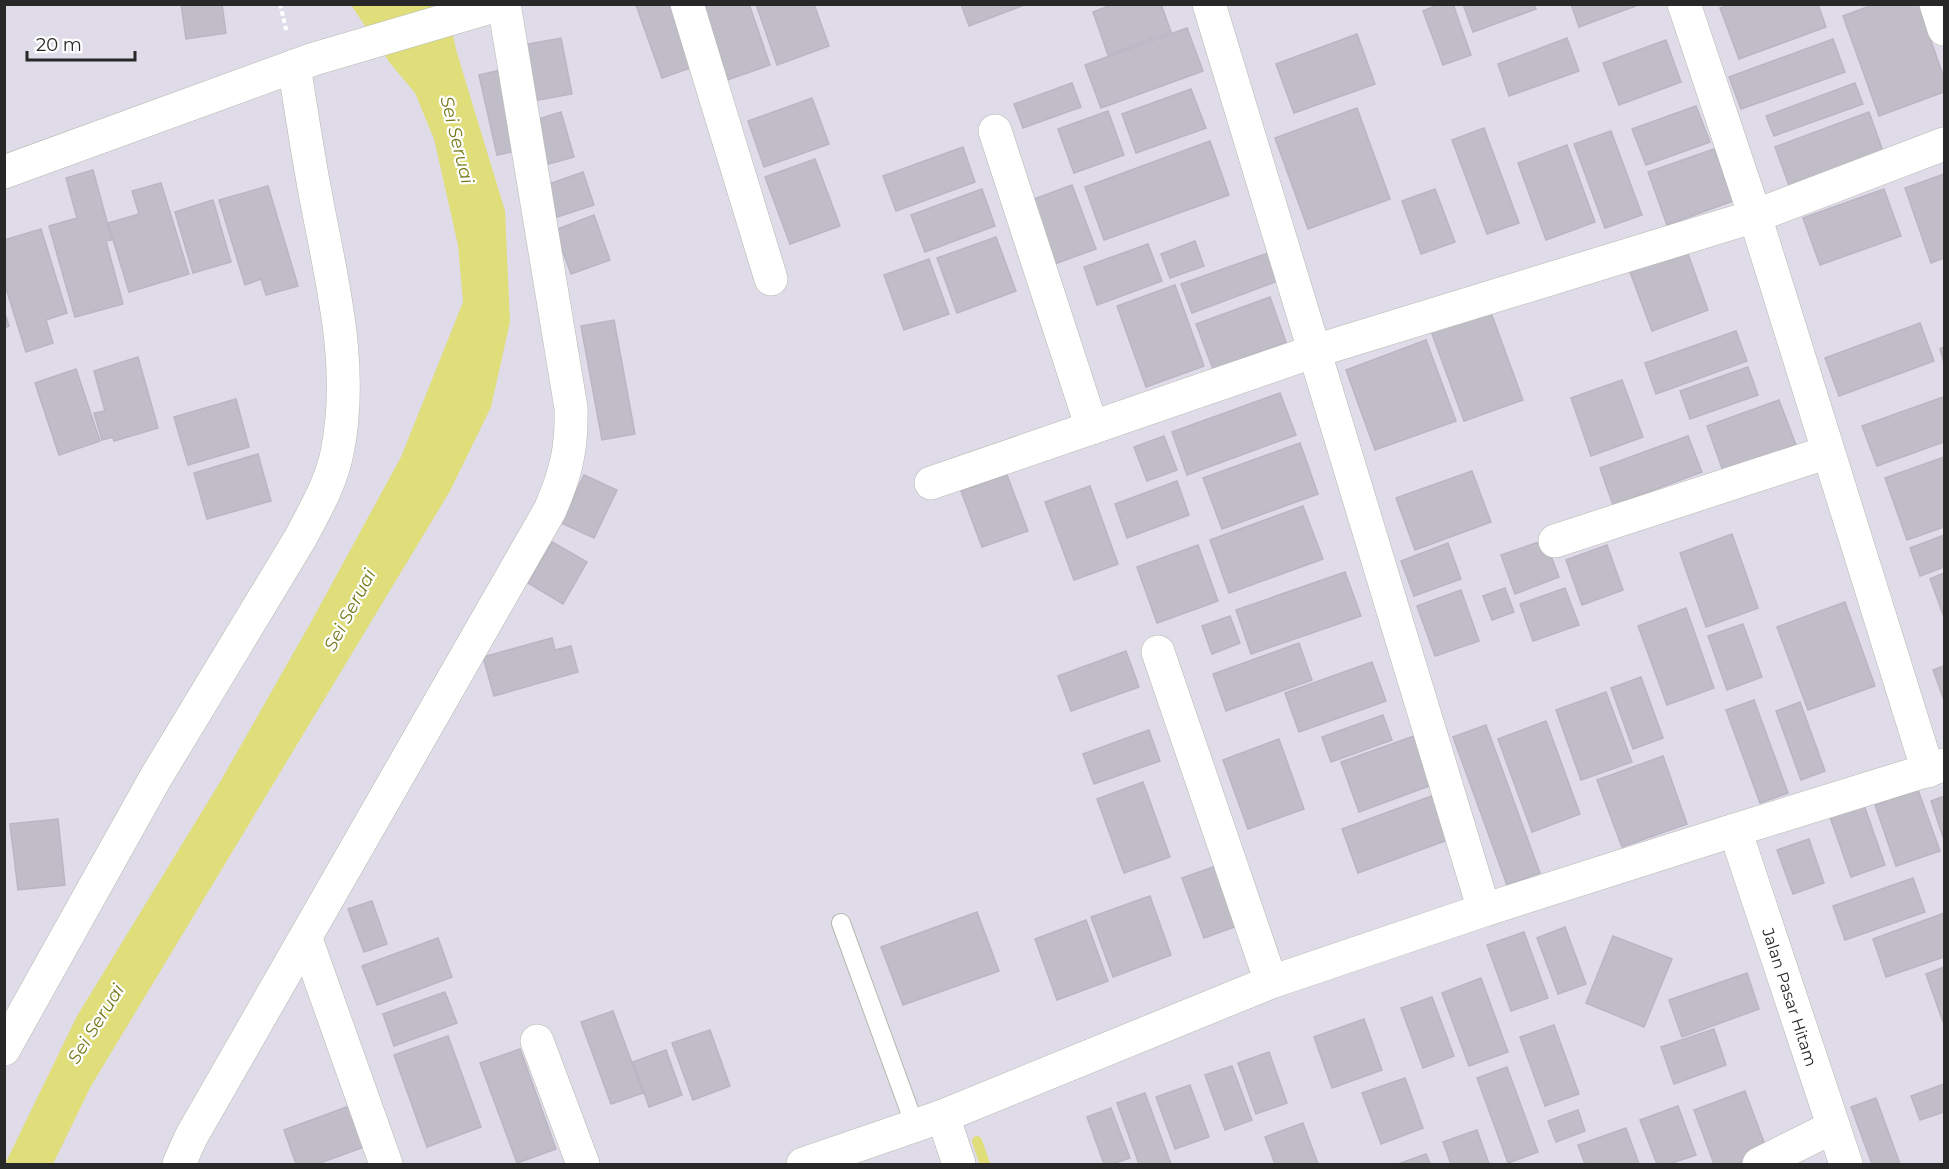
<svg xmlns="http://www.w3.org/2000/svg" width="1949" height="1169" font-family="Montserrat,sans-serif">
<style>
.water{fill:#dfde7a}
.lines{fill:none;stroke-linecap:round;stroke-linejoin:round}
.stream{stroke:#dfde7a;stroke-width:10}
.building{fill:#c1bdc8;stroke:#bbb5c3;stroke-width:1.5}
.lane-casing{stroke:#b4baaf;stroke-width:20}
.street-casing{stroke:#b4baaf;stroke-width:34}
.secondary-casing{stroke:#b4baaf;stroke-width:34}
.path{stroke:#fff;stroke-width:4;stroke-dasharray:4.5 3;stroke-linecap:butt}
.lane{stroke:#fff;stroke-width:18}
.street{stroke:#fff;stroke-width:33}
.secondary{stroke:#fff;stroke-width:33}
.labels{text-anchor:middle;stroke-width:4.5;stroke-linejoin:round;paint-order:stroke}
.street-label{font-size:16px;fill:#282828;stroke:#fff}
.water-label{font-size:18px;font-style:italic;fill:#747b1c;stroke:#fff}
</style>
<rect width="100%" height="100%" fill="#dfdbe9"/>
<path class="water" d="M352,5H446L457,53L505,211L510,322L491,407L450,491L91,1086L53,1164H5L77,1016L220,782L311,622L401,457L463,302L458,245L434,139L415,93L390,63L353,8Z"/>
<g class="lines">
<path class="stream" d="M977,1141L985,1164"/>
</g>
<g class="building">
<path d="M181,4H222L226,33L186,39Z"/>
<path d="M639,4H684L704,63L662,78L636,5Z"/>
<path d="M700,4H749L770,65L727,80Z"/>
<path d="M756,4H814L829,46L777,65Z"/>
<path d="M961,4H1027L969,26Z"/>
<path d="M1114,4H1161L1171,32L1108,55L1093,12Z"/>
<path d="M1440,4H1453L1471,55L1443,65L1423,11Z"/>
<path d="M1463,4H1534L1536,9L1473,32Z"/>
<path d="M1571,4H1641L1579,27Z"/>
<path d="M1732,4H1818L1826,27L1739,59L1720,8Z"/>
<path d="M1875,4H1918L1944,78V92L1879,116L1843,16Z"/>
<path d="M1187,28L1203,71L1101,108L1085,65Z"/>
<path d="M1357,34L1375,84L1294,113L1276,64Z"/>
<path d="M561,38L572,94L528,102L517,46Z"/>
<path d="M1567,38L1579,71L1509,96L1498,64Z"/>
<path d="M1833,39L1845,72L1741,109L1729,77Z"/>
<path d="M1666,40L1681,82L1619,105L1603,63Z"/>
<path d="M505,69L524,149L497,155L479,75Z"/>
<path d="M1072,83L1081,107L1023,128L1014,104Z"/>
<path d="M1855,83L1863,104L1774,136L1766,116Z"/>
<path d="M1191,89L1206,128L1136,153L1122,114Z"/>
<path d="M812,98L829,144L764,167L748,121Z"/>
<path d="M1696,106L1710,142L1646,165L1632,129Z"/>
<path d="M1357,108L1390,199L1308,229L1275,138Z"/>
<path d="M1108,111L1124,155L1074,173L1058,129Z"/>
<path d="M561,112L574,157L545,165L532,121Z"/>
<path d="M1869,112L1885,157L1791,191L1775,147Z"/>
<path d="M1484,128L1519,223L1487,234L1452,140Z"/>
<path d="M1611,131L1642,215L1605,228L1574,144Z"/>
<path d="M1210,141L1229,195L1104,240L1085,187Z"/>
<path d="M1567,145L1595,222L1546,240L1518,163Z"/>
<path d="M963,147L975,182L896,211L883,176Z"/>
<path d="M1714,149L1733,201L1667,225L1648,172Z"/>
<path d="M815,159L840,226L790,244L765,177Z"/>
<path d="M93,170L112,240L106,241L123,304L75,317L49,226L77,218L66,178Z"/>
<path d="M583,172L594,205L557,217L546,185Z"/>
<path d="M1944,174V258L1931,263L1905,188Z"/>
<path d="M161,183L189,274L129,292L108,223L139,214L132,191Z"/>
<path d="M1072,185L1096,249L1049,266L1026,202Z"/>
<path d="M268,186L298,286L266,295L261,279L245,285L219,200Z"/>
<path d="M982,189L995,226L925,252L911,215Z"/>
<path d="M1435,189L1455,242L1421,254L1402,201Z"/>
<path d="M1884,189L1901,236L1820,265L1803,218Z"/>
<path d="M213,200L231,262L193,273L175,212Z"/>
<path d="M594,215L610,260L571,274L555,230Z"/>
<path d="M41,229L67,313L46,320L53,343L26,352L4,282V240Z"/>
<path d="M996,237L1016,291L957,313L937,258Z"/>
<path d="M1195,241L1204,266L1170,278L1161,254Z"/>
<path d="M1148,244L1162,281L1097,305L1084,267Z"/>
<path d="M1276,250L1286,278L1192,313L1181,284Z"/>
<path d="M1687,251L1708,310L1652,331L1630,272Z"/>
<path d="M929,259L949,314L904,330L884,275Z"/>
<path d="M1175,285L1204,366L1146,387L1117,306Z"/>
<path d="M1270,297L1286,342L1213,369L1196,324Z"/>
<path d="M4,310L9,326L4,328Z"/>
<path d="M1490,310L1523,400L1464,421L1431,331Z"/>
<path d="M614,320L635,434L602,440L581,326Z"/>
<path d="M1920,323L1934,361L1839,396L1825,358Z"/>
<path d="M1736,331L1747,361L1656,394L1645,363Z"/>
<path d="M1426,340L1456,421L1375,450L1346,370Z"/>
<path d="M1944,347V363L1940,349Z"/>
<path d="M138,357L158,428L114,441L113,437L102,440L94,413L105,411L94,371Z"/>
<path d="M1748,367L1758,395L1690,419L1680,391Z"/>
<path d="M76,369L100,441L59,455L35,383Z"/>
<path d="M1622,380L1643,437L1591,456L1571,398Z"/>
<path d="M1280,393L1296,435L1187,475L1172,432Z"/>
<path d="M1943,397L1944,401V442L1877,466L1862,426Z"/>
<path d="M236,399L249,447L188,465L174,417Z"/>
<path d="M1779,400L1796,445L1723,471L1707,426Z"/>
<path d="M1164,436L1177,470L1147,481L1134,447Z"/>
<path d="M1688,436L1702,472L1613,505L1600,468Z"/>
<path d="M1300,443L1318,494L1222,529L1203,478Z"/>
<path d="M258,454L271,501L207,519L194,473Z"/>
<path d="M1944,457V527L1907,540L1885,478Z"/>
<path d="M1472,471L1491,522L1415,550L1396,498Z"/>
<path d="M584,475L617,490L594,538L561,523Z"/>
<path d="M1007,475L1028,531L982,547L961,491Z"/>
<path d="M1177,481L1189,515L1127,538L1115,504Z"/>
<path d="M1090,486L1118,564L1074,580L1045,502Z"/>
<path d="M1303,506L1323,559L1229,593L1210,540Z"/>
<path d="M1732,534L1758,608L1706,627L1680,553Z"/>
<path d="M1944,535V567L1920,576L1910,548Z"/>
<path d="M1545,540L1559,577L1515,594L1501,555Z"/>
<path d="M552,542L587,562L563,604L528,583Z"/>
<path d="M1448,543L1461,579L1414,596L1401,561Z"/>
<path d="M1198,545L1218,601L1157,623L1137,567Z"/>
<path d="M1607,545L1623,590L1582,605L1566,560Z"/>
<path d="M1345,572L1361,616L1251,654L1236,610Z"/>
<path d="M1944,573V617L1930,579Z"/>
<path d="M1505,588L1514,612L1492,620L1483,596Z"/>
<path d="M1565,588L1579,625L1533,641L1520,604Z"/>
<path d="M1461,590L1479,641L1435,656L1417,606Z"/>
<path d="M1845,602L1875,686L1808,710L1777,627Z"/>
<path d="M1686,608L1714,688L1667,705L1638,626Z"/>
<path d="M1230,616L1240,643L1212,654L1202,626Z"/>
<path d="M1743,624L1762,677L1727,690L1708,636Z"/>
<path d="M552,638L555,650L571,646L578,672L494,696L483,657Z"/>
<path d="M1299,643L1312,680L1226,711L1213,674Z"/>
<path d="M1126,651L1139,687L1071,711L1058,676Z"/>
<path d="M1372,662L1386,701L1299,732L1285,693Z"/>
<path d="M1944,666V700L1933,670Z"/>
<path d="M1641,677L1663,738L1633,749L1611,688Z"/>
<path d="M1606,692L1632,762L1581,780L1556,710Z"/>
<path d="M1754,700L1788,793L1760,803L1726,710Z"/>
<path d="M1800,702L1825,771L1801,780L1776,711Z"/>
<path d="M1383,715L1392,740L1331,762L1322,737Z"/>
<path d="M1546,721L1580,814L1532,832L1498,739Z"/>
<path d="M1486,725L1540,873L1507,885L1453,737Z"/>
<path d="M1149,730L1160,761L1094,784L1083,754Z"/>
<path d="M1414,736L1432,785L1359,812L1341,762Z"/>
<path d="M1279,739L1304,809L1248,829L1223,760Z"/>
<path d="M1663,756L1687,824L1622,847L1597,780Z"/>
<path d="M1143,782L1170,857L1124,873L1097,799Z"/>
<path d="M1918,790L1940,851L1896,866L1875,805Z"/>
<path d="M1437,794L1453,838L1358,873L1342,829Z"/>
<path d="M1944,796V840L1931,801Z"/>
<path d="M1864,805L1885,865L1851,877L1830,817Z"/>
<path d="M58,819L65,885L18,890L10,824Z"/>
<path d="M1809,839L1824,883L1793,894L1777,850Z"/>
<path d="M1219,865L1240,925L1204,938L1182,878Z"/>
<path d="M1913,878L1925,912L1845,940L1833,906Z"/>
<path d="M1150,896L1171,955L1113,977L1091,917Z"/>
<path d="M372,901L387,944L364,952L348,909Z"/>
<path d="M977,912L999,971L903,1005L881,947Z"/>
<path d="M1944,913V957L1886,977L1873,939Z"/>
<path d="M1086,920L1108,981L1057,1000L1035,939Z"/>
<path d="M1565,927L1586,984L1558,994L1537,938Z"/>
<path d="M1524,932L1548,998L1511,1011L1487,945Z"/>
<path d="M1613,936L1672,959L1644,1027L1586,1003Z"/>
<path d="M438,938L452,977L377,1005L362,966Z"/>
<path d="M1944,967V1022H1943L1926,974Z"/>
<path d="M1747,973L1759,1009L1682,1037L1669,1000Z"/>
<path d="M1481,978L1508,1052L1469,1066L1442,993Z"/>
<path d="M445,992L457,1023L394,1046L383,1014Z"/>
<path d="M1432,997L1454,1056L1423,1068L1401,1008Z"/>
<path d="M613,1011L643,1093L611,1104L581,1022Z"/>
<path d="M1364,1019L1382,1070L1332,1088L1314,1037Z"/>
<path d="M1554,1025L1579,1094L1545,1106L1520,1037Z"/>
<path d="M1714,1029L1726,1065L1674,1084L1661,1047Z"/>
<path d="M710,1030L730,1086L693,1100L672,1043Z"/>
<path d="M448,1036L481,1127L427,1147L394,1055Z"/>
<path d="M520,1049L556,1149L517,1163L480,1063Z"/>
<path d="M666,1050L682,1095L649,1107L633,1062Z"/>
<path d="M1269,1052L1287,1103L1256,1114L1238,1063Z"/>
<path d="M1232,1066L1252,1120L1225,1130L1205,1075Z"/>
<path d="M1507,1067L1538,1152L1508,1163L1477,1078Z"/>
<path d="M1405,1078L1423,1128L1381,1144L1362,1093Z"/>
<path d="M1944,1084V1112L1920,1120L1911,1096Z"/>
<path d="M1190,1085L1209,1137L1175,1149L1156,1097Z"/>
<path d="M1745,1091L1768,1153L1736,1164H1714L1694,1110Z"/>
<path d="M1145,1093L1171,1164H1139L1117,1103Z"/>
<path d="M1876,1098L1900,1164H1872L1851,1107Z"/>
<path d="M352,1105L367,1146L317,1164H296L284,1130Z"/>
<path d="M1678,1106L1696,1155L1669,1164H1657L1640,1120Z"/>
<path d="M1111,1108L1130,1158L1112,1164H1104L1087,1117Z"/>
<path d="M1578,1110L1585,1131L1556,1142L1548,1121Z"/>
<path d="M1303,1123L1318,1164H1275L1265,1137Z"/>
<path d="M1626,1128L1639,1164H1585L1578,1145Z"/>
<path d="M1477,1130L1489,1164H1451L1443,1142Z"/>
<path d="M1426,1154L1430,1164H1398Z"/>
</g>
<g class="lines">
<g class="lane-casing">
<path id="lane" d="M841,923L915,1126"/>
</g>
<g class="street-casing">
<g id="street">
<path d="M687,4L771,279"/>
<path d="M1684,4L1755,216L1928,771"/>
<path d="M1936,4L1944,29"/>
<path d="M995,131L1092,428"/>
<path d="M931,483L1315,351L1755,216L1944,144"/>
<path d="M1555,541L1828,452"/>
<path d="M1158,652L1271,982"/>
<path d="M1735,830L1944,765"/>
<path d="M306,939L386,1164"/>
<path d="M537,1041L583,1164"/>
<path d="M4,1049L156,777L301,537C315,510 331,483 337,453C355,365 331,279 315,192C307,150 301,108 294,66"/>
<path d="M943,1116L959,1164"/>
<path d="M179,1164L191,1137L550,510C566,473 572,449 571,408L504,4"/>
<path d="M803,1164L943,1116L1271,982L1484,910"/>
<path d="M1759,1164L1833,1127"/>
</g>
</g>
<g class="secondary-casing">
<g id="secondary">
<path d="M1209,4L1484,910L1735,830L1846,1164"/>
<path d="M4,172L314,59L501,4"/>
</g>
</g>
<path class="path" d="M280,4L287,33"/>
<use href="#lane" class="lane"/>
<use href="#street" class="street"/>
<use href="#secondary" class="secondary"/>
</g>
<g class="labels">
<g class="street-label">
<text transform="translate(1790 997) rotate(72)" y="6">Jalan Pasar Hitam</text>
</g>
<g class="water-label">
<text transform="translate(457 140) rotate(76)" y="6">Sei Seruai</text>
<text transform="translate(350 610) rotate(-62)" y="6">Sei Seruai</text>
<text transform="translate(96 1024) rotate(-58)" y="6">Sei Seruai</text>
</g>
</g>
<rect width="1949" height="1169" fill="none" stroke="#282828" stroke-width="12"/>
<path d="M27 51v9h108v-9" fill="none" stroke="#282828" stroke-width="3"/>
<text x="36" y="51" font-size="18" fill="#282828" stroke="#ffffff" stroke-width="4.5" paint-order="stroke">20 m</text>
</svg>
